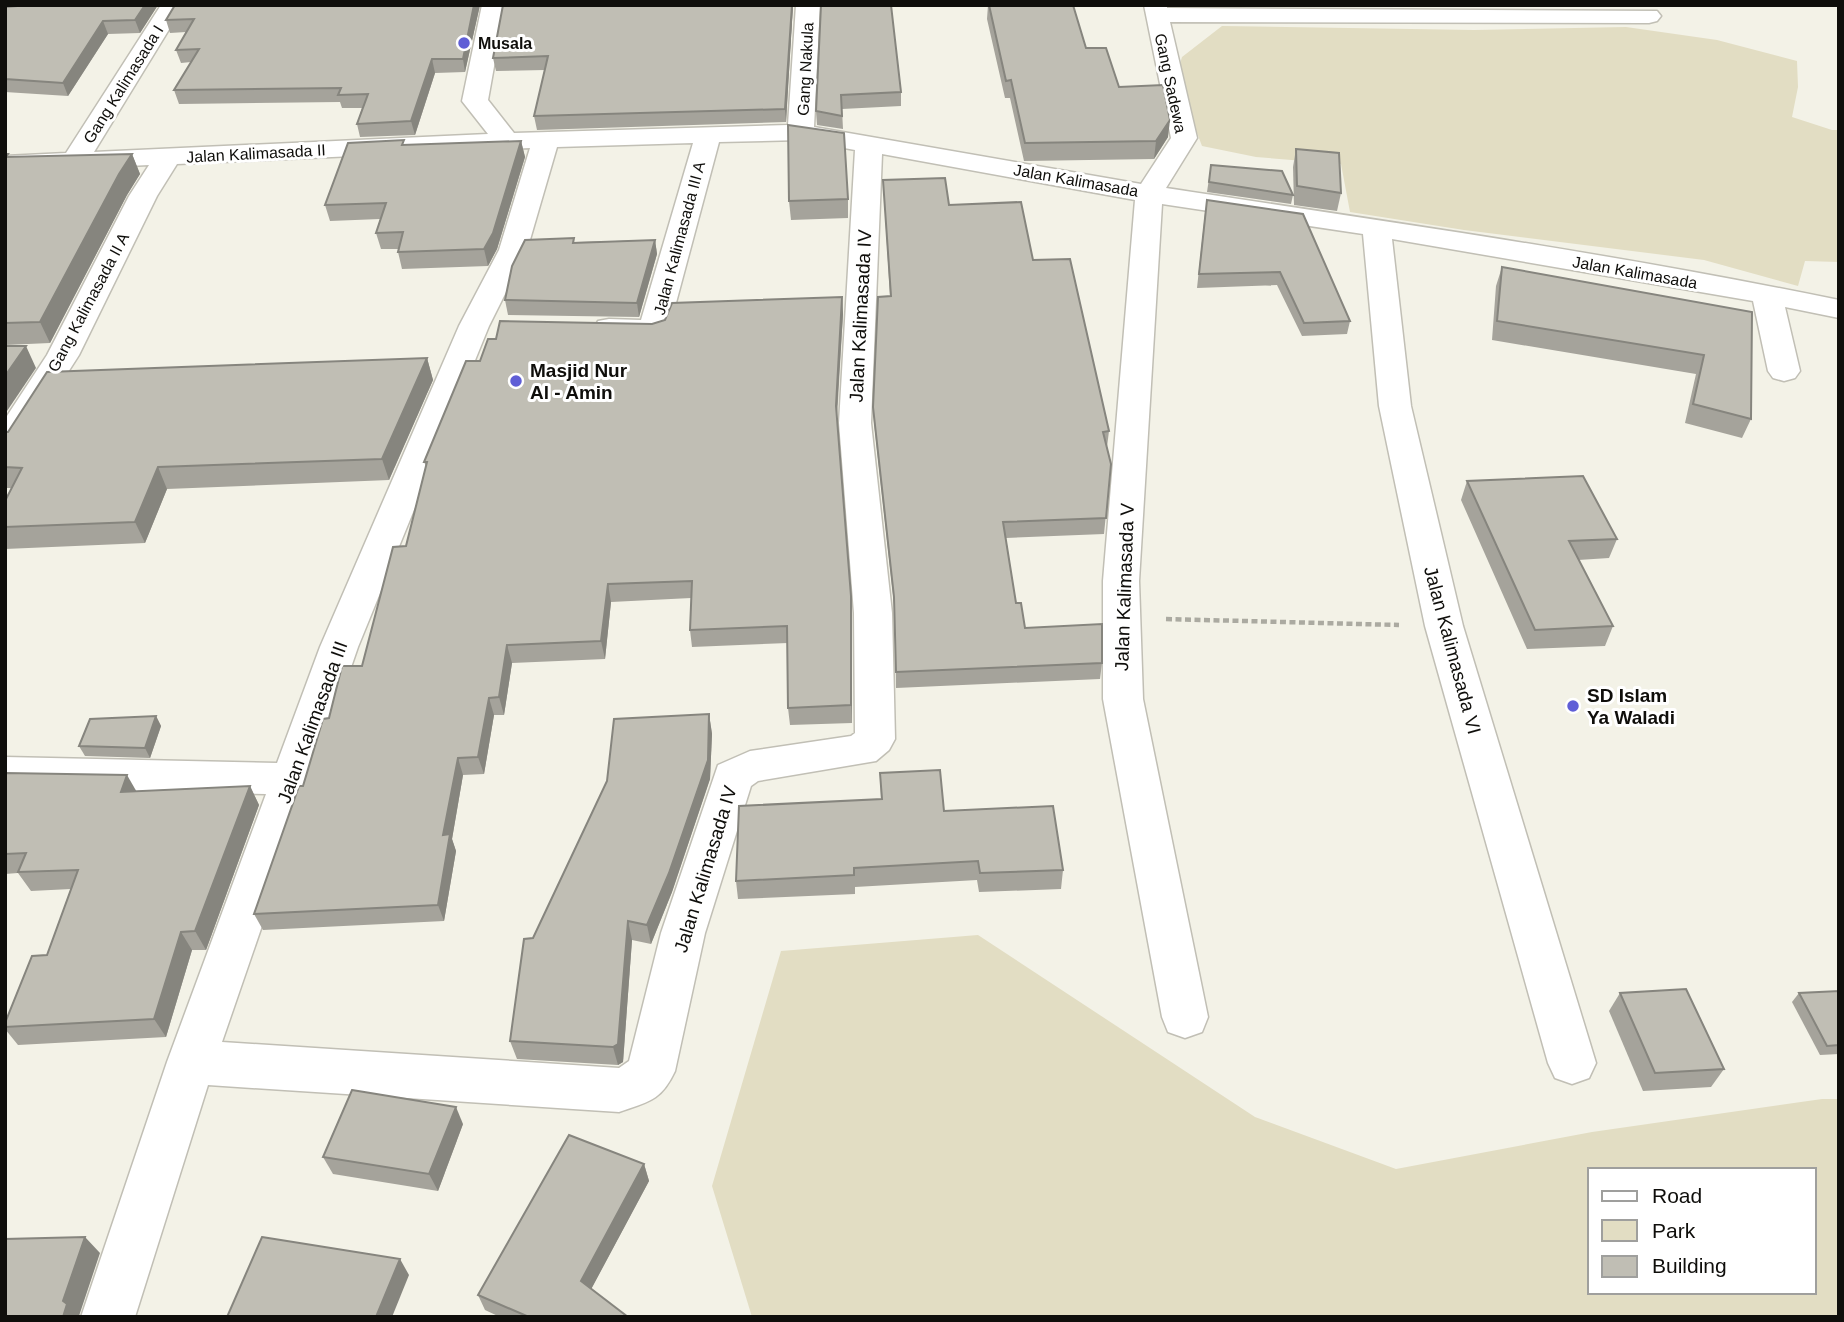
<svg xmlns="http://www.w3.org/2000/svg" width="1844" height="1322" font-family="Arial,sans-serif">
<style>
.green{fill:#e2ddc3;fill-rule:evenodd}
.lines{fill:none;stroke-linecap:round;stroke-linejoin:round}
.minor-casing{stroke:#c1bfb5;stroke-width:3}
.path{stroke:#abaaa1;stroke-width:4.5;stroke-dasharray:6 3.5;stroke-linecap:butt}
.minor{fill:#fff;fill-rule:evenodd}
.wall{fill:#a5a39b}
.shaded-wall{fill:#86857e}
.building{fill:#c0beb4;stroke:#86857e;stroke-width:2}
.poi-dot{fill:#5f5ed6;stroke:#fff;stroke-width:2.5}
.labels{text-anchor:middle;stroke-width:6;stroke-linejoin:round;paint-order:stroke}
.far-poi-label{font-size:16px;font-weight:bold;fill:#0f0e0b;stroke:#fff;text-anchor:start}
.far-street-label{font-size:16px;fill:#0f0e0b;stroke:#fff}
.street-label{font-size:19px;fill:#0f0e0b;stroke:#fff}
.poi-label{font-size:19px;font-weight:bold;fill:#0f0e0b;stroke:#fff;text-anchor:start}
</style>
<rect width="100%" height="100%" fill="#f3f2e7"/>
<g class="green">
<path d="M1222,26L1474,30L1626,27L1717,40L1797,61L1798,87L1792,117L1832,130H1839V262L1805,261L1798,286L1704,260L1464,230L1350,212L1341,164L1256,157L1202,146L1176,77L1182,57Z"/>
<path d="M978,935L1255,1117L1396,1169L1592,1132L1822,1099H1839V1317H752L712,1186L781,951ZM1590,1170H1814V1292H1590Z"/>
</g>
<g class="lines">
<g class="minor-casing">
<path id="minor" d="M161,5H184L94,152L488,134L462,101L482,5H505L488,100L514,133L788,125L796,5H820L814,127L1141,184L1171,138L1144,5H1167V8L1657,11L1661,16L1657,21L1649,23L1170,22L1197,138L1166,188C1391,222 1616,254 1839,300V318L1785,307L1800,371L1795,378L1784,381L1773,378L1768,371L1753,301L1392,239L1411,406L1463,626L1596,1063L1589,1078L1572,1084L1555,1078L1548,1063L1425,626L1379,406L1363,234L1162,204L1139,581L1143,699L1208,1017L1202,1032L1185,1038L1168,1032L1162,1017L1103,699V581L1135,200L882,154L871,423L892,613L895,739L889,750L876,761L758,781L751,786L705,933L675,1071C661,1101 648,1102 619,1112L208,1085L135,1317H81L167,1062L266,794L5,789V757L277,763L320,647L459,326L499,250L530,148L177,164L157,196L79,355L17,452L5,455V419L47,355L129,196L149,165L5,172V156L66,153ZM801,140L855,150L839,423L854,613L855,733L851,736L750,751L718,765L661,933L629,1061L619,1068L222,1042L358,647L489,326L527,250L557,147L693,143L641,320L609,319L598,321L594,328L598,335C618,340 645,341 665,336L669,329L719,142Z"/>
</g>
<path class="path" d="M1166,619L1399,625"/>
<use href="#minor" class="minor"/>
</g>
<g class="wall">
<path d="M30,5H158L140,33L108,34L68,96L5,92V7Z"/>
<path d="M175,5H480L465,72L435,73L415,135L360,137L357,124L362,108H342L340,102L179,104L174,90L191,62L181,63L176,50L186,32L170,33L166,20Z"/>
<path d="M793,5L786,122L537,130L534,116L545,70L496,71L493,58Z"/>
<path d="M821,5L901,92V106L842,109L843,129L817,125L816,111Z"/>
<path d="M988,5H1073L1086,48L1119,87L1168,137L1154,159L1024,161L1010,98H1005L987,19Z"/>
<path d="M1301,5H1375L1334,6H1302Z"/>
<path d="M521,141L525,157L497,249L488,266L402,269L398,252L399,249H381L376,233L380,219L330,221L325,205L405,145Z"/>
<path d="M1296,149L1341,193L1337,211L1294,205L1293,167Z"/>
<path d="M5,154L9,157L132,154L140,174L127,195L50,343L5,345Z"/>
<path d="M1211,165L1293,195L1291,204L1207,192Z"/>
<path d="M883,180L949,205L1033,260L1109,431L1107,447L1111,464L1104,534L1006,538L1016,603L1025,628L1102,663L1100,679L896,688L895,613L874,423L873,407L890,296Z"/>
<path d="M848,199V218L791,220L789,201Z"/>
<path d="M1205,213L1350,321L1347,334L1302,336L1277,285L1197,288Z"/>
<path d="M655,240L657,254L639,317L508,315L505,300L575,242Z"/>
<path d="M1502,267L1752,312L1751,419L1742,438L1685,423L1696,374L1492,340L1496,286Z"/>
<path d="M842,297L843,314L837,419L851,596L852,723L790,725L788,708V643L692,647L690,630L691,598L611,602L605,659L512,663L504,715H494L484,774L463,775L452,839L456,851L444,921L263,930L254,914L329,718L362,666L406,546L426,466L424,462L480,361L496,339L652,324Z"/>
<path d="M427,358L433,380L389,480L167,489L145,543L5,549V501L12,488H5V432Z"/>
<path d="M1467,481L1617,539L1609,558L1578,560L1613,626L1605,646L1527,649L1461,500Z"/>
<path d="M709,714L712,734L710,779L672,892L651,944L632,940L623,1062L618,1065L517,1059L510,1041L533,938Z"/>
<path d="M156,716L161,726L150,758L85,756L79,746Z"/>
<path d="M5,773L136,791L250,786L259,805L206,950H192L166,1037L18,1045L5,1029V1023L47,955L71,889L31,891L18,873L5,874Z"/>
<path d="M880,773L944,811L1063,870L1061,889L979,892L977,880L855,887V894L738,899L736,881L881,799Z"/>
<path d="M1839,991V1054L1820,1055L1792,1002L1799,993Z"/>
<path d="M1620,993L1724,1069L1711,1087L1643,1091L1609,1011Z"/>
<path d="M463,1124L438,1191L333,1174L323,1157Z"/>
<path d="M644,1164L649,1181L591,1289L628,1317H500L485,1310L478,1295Z"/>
</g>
<g class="shaded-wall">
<path d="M145,5H158L140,33L135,20Z"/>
<path d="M474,5H480L465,72L463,59Z"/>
<path d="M792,5H793L786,122L785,109Z"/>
<path d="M103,21L108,34L68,96L63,83Z"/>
<path d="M432,59L435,73L415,135L411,121Z"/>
<path d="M1170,120L1168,137L1154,159L1156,141Z"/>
<path d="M521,141L525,157L497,249L488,266L484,249Z"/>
<path d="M132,154L140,174L127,195L50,343L40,322L119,174Z"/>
<path d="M655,240L657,254L639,317L637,303Z"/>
<path d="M842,297L843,314L836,423V406Z"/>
<path d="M26,346L36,368L5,414V376Z"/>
<path d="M427,358L433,380L389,480L382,459Z"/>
<path d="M158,467L167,489L145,543L135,522Z"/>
<path d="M608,584L611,602L605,659L601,641Z"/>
<path d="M851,596V613L852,723L851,705Z"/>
<path d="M507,645L512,663L504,715L499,697Z"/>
<path d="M489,698L494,715L484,774L478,757Z"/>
<path d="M709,714L712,734L710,779L672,892L651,944L647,925Z"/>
<path d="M156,716L161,726L150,758L145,748Z"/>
<path d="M458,758L463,775L452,839L456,851L444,921L438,905L443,835Z"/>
<path d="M127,775L138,794L121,792Z"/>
<path d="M250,786L259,805L206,950L195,931Z"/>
<path d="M628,921L632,940L623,1062L618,1065L613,1047Z"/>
<path d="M181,932L192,950L166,1037L154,1019Z"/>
<path d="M456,1107L463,1124L438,1191L429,1174Z"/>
<path d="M644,1164L649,1181L587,1297L581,1281Z"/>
<path d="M85,1237L100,1253L79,1316V1317H63V1301Z"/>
<path d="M400,1259L409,1275L392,1317H376Z"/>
</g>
<g class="building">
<path d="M30,5H145L135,20L103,21L63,83L5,79V7Z"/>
<path d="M175,5H474L463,59H432L411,121L357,124L368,94L338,95L341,88L174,90L199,49L176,50L194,19L166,20Z"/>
<path d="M503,5H792L785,109L534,116L548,56L493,58Z"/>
<path d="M821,5H891L901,92L841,95L842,116L816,111Z"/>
<path d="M989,5H1073L1086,48H1106L1119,87L1163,85L1170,120L1156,141L1025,143L1011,80L1006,81Z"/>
<path d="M788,125L844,133L848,199L789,201Z"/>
<path d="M404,140L402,145L521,141L493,233L484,249L398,252L403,232L376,233L386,203L325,205L348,143Z"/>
<path d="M1296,149L1339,153L1341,193L1297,186Z"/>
<path d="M5,154H8L6,157L132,154L119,174L40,322L5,323Z"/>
<path d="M1211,165L1282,171L1293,195L1209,182Z"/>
<path d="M945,178L949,205L1021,202L1033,260L1070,259L1109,431L1103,432L1111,464L1106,518L1003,522L1016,603H1021L1025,628L1102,624V663L896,672L894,597L873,407L878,297L891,296L883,180Z"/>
<path d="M1207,200L1303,214L1350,321L1304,323L1280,272L1199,274Z"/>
<path d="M574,238L573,243L655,240L637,303L505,300L512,266L525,240Z"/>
<path d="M1502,267L1752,312L1751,419L1693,404L1704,355L1497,321Z"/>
<path d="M842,297L836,406L851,596V705L788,708L787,626L690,630L692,581L608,584L601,641L507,645L499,697L489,698L478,757L458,758L443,835L450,834L438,905L254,914L299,786H303L323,719L329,718L342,666H362L393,547L406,546L427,462H424L466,361H480L488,339H496L500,321L652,324L665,320L672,303Z"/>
<path d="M5,346H26L5,376Z"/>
<path d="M427,358L382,459L158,467L135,522L5,527V501L22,468L5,467V432H8L47,372Z"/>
<path d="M1583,476L1617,539L1569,541L1613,626L1535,630L1467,481Z"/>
<path d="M709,714L708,760L669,873L647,925L628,921L618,1044L613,1047L510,1041L524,939L533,938L607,781L614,719Z"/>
<path d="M156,716L145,748L79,746L90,719Z"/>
<path d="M940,770L944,811L1053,806L1063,870L980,873L978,861L854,868V875L736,881L739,806L882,799L880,773Z"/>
<path d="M5,773L127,775L121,792L250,786L195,931L181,932L154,1019L5,1027V1023L32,956L47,955L78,870L18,872L26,853L5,854Z"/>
<path d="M1686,989L1724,1069L1655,1073L1620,993Z"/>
<path d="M1839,991V1045L1827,1046L1799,993Z"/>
<path d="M352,1090L456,1107L429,1174L323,1157Z"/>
<path d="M569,1135L644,1164L581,1281L628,1317H529L478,1295Z"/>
<path d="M85,1237L63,1301L67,1304L63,1317H5V1239Z"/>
<path d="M262,1237L400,1259L376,1317H227Z"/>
</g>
<g class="poi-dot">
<circle cx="464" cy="43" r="7"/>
<circle cx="516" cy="381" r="7"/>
<circle cx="1573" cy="706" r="7"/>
</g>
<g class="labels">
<g class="far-poi-label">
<text x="478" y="49">Musala</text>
</g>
<g class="far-street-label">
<text transform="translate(805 69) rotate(-87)" y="6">Gang Nakula</text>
<text transform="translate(1171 83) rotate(78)" y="6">Gang Sadewa</text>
<text transform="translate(123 84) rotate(-58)" y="6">Gang Kalimasada I</text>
<text transform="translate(256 153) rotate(-3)" y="6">Jalan Kalimasada II</text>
<text transform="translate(1076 180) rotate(10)" y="6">Jalan Kalimasada</text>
<text transform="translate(679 238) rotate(-75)" y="6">Jalan Kalimasada III A</text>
<text transform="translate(1635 272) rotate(10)" y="6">Jalan Kalimasada</text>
<text transform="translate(88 302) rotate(-62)" y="6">Gang Kalimasada II A</text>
</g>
<g class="street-label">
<text transform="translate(860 316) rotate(-87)" y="7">Jalan Kalimasada IV</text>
<text transform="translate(1124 587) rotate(-88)" y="7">Jalan Kalimasada V</text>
<text transform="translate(1453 650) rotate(75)" y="7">Jalan Kalimasada VI</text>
<text transform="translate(312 722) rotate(-70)" y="7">Jalan Kalimasada III</text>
<text transform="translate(705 869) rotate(-73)" y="7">Jalan Kalimasada IV</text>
</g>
<g class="poi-label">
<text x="530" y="377">Masjid Nur<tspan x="530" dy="22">Al - Amin</tspan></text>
<text x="1587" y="702">SD Islam<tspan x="1587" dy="22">Ya Waladi</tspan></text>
</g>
</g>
<rect width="1844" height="1322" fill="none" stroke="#0f0e0b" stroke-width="14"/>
<rect x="1588" y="1168" width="228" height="126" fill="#ffffff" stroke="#9f9f9d" stroke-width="2"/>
<rect x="1602" y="1191" width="35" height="10" fill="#ffffff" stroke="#9f9f9d" stroke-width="2"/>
<text x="1652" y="1203" font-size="21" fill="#0f0e0b">Road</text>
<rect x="1602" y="1220" width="35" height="21" fill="#e2ddc3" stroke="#9f9f9d" stroke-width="2"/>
<text x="1652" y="1238" font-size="21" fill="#0f0e0b">Park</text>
<rect x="1602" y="1256" width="35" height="21" fill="#c0beb4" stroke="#9f9f9d" stroke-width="2"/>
<text x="1652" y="1273" font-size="21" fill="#0f0e0b">Building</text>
</svg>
